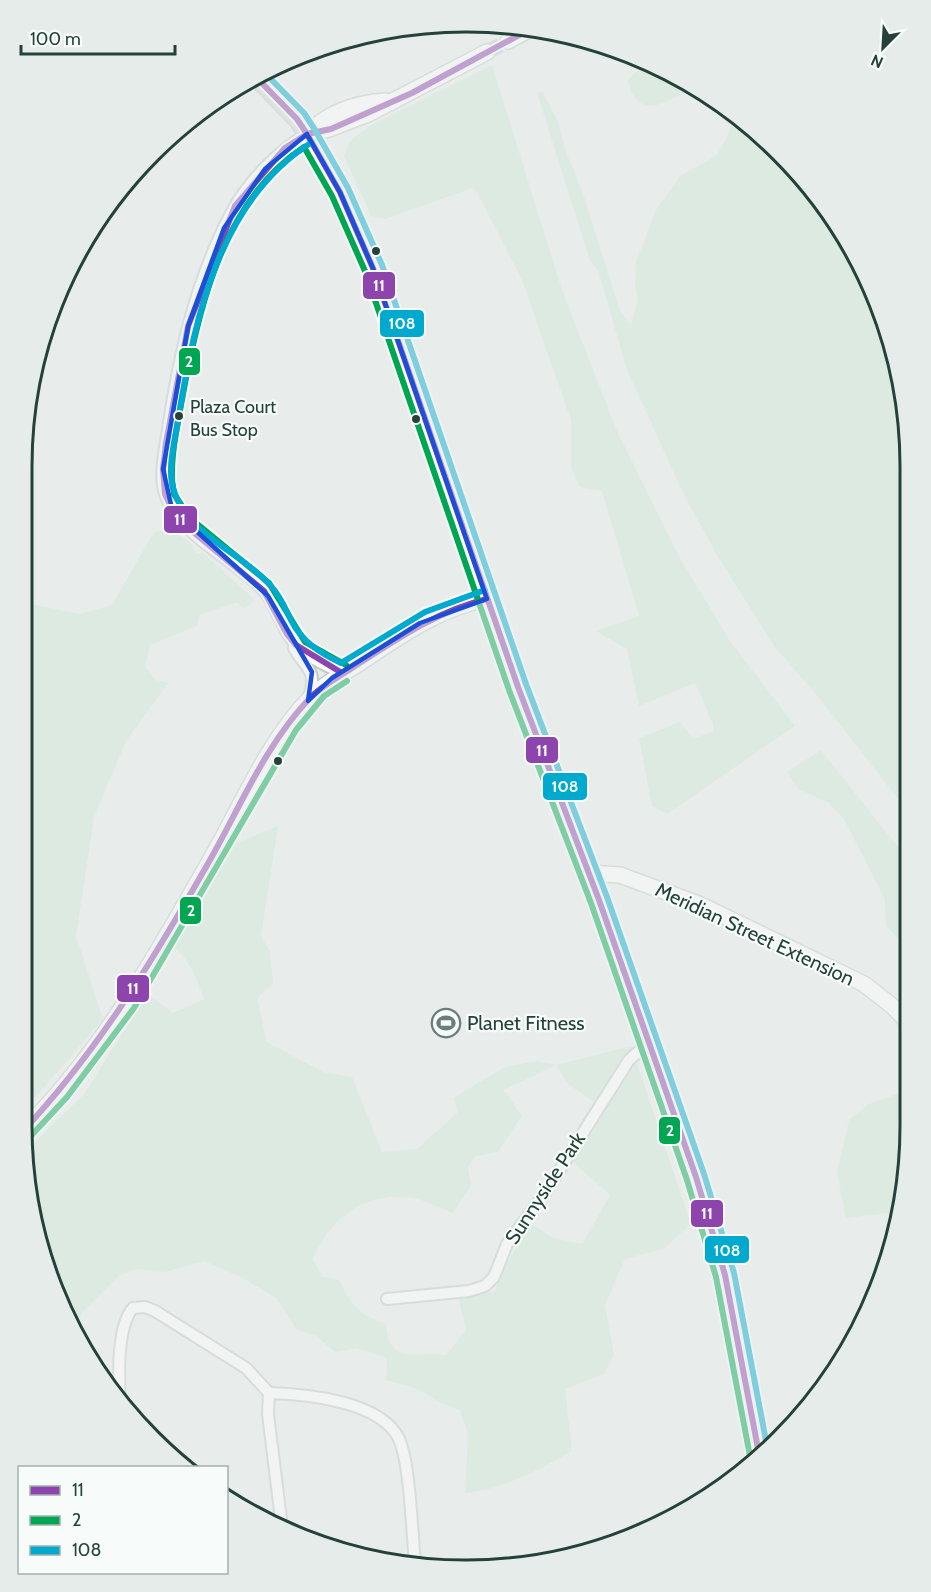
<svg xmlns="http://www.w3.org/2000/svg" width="931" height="1592" font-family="Cabin,sans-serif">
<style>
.green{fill:#d1e6d8;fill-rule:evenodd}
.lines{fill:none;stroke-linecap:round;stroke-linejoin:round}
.secondary-tunnel{stroke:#c1cbc8;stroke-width:15;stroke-dasharray:15 8;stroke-linecap:butt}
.street-casing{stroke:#c5cac8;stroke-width:14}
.secondary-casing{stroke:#c3cbc8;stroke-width:18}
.primary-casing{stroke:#c3ccc9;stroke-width:20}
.street{stroke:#fcfcfc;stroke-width:10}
.secondary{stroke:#fcfcfc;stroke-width:15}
.primary{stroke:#cfd7d5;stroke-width:16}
.bus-1-casing{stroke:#f7fbf9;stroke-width:10}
.bus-2-casing{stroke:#f7fbf9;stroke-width:10}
.bus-3-casing{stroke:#f7fbf9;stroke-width:10}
.bus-1{stroke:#8e44ad;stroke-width:6}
.bus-2{stroke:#00a651;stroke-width:6}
.bus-3{stroke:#00a9ce;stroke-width:6}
.marked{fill:none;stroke:#1d4ed8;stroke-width:4.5;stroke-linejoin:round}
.bus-dot{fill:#24423a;stroke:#f7fbf9;stroke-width:2}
.labels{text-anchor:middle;stroke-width:4.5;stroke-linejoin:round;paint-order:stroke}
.bus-label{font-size:18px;fill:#24423a;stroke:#f7fbf9;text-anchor:start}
.street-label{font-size:20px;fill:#24423a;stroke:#f7fbf9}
.poi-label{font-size:20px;fill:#24423a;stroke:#f7fbf9;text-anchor:start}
.rim{fill:none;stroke:#24423a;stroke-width:3}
.line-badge{stroke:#f7fbf9;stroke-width:2}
.badge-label{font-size:16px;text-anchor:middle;font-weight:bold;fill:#fff}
</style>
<rect width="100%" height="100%" fill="#e8edeb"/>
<g class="green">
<path d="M649,62L695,87C669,101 636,124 628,79Z"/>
<path d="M492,65L562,290L617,431L678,555L730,641L795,726L667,814L652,806L639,738L680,722L693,739L713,731V724L695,683L639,706L627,649L596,631L639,616L602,491L580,487L571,468V420L522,280L477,192L473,188L385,219L371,216L344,156L349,142L369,126Z"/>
<path d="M542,91L557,119L567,155L582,190L620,311L631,325L638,299L635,285L636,262L656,210L680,176L716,156L726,140L734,115L780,155L785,168L804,196L823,217L841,230L851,244L887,323L909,436V813L820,699L774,646L718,557L685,497L627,370L598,270L590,261L537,93Z"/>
<path d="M168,531C181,534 193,543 197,554L203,553L253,598L252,603L243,609L238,602L199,615L197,626L150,645L145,667L156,680L168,683L126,741L94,817L76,936L103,1019L21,1114L22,602L79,614L112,605L154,532Z"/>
<path d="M821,750L909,861V949L886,926L885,899L844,819L827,802L798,789L787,772Z"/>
<path d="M278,826L261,936L270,952L273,983L257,998L267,1042L323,1072L352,1077L382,1152L417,1149L458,1112L453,1098L505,1067L537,1061L556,1065L631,1046L691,1224L663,1249L625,1259L605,1305L614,1355L604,1374L565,1389L572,1451C538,1470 505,1489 465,1493L468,1434L460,1410L441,1403L415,1388L386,1380L387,1358L357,1348L335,1352L316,1336L296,1329L276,1298L243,1278L204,1261L165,1272L135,1269L119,1276L82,1313L75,1326L44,1269L25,1152L84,1094L146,996L153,998L173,1013L204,999C196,978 189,955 168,944L227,847ZM556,1065L568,1084L594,1102L564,1154L610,1195L582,1244L554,1238L531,1224L500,1274L495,1291L459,1300L466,1330L446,1355C417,1351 389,1367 386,1324C357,1313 353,1307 339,1280L322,1276L313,1259C332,1215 369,1189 417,1199C429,1202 441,1209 452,1213L471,1186L468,1167L476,1156L498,1152L522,1116L504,1090Z"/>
<path d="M909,1090V1156L898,1212L846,1218L837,1173L849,1120L869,1104Z"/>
</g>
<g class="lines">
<path class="secondary-tunnel" d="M487,52L508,41"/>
<g class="street-casing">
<g id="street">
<path d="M307,134C278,151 251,179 234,208C197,275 179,354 168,429C165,450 158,477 166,497C181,536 235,560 263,590C278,606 281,631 299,648C311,659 327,666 342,673"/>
<path d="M294,648C306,670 318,669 309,697"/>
<path d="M387,1299L469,1291L485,1286L494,1277L507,1244L545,1193L629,1060L648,1043"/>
<path d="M269,1393C306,1394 381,1401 399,1439C410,1463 412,1533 415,1563"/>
<path d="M120,1404C119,1379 116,1327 133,1308L145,1307L155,1311L246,1368L269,1393L268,1414L282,1527"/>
</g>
</g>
<g class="secondary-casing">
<g id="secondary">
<path d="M508,41L532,28"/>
<path d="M307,134L329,129L368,114L487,52"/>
<path d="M307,134C328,112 356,103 386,101"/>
<path d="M588,873L620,875L701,905L864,984L891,1005L909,1023"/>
<path d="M22,1132C105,1049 160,949 217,848C245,798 270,739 310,698C325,683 341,675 358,664C399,637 438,608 487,599"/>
</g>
</g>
<g class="primary-casing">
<path id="primary" d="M255,76L297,119L307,134L340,192L373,268L518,687L599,900L696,1177L725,1275L759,1454"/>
</g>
<use href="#street" class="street"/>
<use href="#secondary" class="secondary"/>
<use href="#primary" class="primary"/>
<g class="bus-1-casing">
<g id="bus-1">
<path d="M255,76L297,119L307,134L340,192L373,268L518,687L599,900L696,1177L725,1275L759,1454"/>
<path d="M342,673L296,645L287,634L264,591L186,526L172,509L165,494L163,469L166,443L188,326L235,206L285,148L307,134L331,129L412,93L532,28"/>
<path d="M22,1132C99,1050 155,957 210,860C241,805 266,744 310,698C324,684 342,675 358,664C400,637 438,611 487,599"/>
</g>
</g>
<g class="bus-2-casing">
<g id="bus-2">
<path d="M346,665L305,642L269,583L190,518L174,494L172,480C171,452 178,422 183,394C199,305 224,200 304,147L332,196L365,271L509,690L591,903L687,1180L716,1277L750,1456"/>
<path d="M29,1138L67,1097L134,1008L296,730L324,696L347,681"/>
</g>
</g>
<g class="bus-3-casing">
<g id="bus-3">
<path d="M264,72L304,113L315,130L348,188L382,265L526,684L607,897L704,1174L734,1273L767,1446"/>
<path d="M312,142C221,199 195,315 179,415C176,438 166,468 174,491C188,535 242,553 270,585C280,595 285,608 291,620C302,642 320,653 341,663L425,612L485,590"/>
</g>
</g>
<use href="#bus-1" class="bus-1"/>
<use href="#bus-2" class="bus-2"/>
<use href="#bus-3" class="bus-3"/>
</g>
<path d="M0 0H931V1592H0ZM307,134L340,192L373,268L487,599L420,623L332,678L308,701L312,672L268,596L172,509L163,469L188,326L224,228L265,169Z" fill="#e8edeb" fill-opacity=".55" fill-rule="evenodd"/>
<path class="marked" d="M307,134L340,192L373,268L487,599L420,623L332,678L308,701L312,672L268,596L172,509L163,469L188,326L224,228L265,169Z"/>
<defs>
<g id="stadium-ring" transform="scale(1.5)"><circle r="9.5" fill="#f7fbf9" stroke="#697e78" stroke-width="1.5"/><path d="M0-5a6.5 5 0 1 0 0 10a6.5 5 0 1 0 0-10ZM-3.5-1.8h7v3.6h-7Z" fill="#697e78"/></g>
</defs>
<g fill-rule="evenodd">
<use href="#stadium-ring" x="446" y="1023"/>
</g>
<g class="bus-dot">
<circle cx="376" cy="251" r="5"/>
<circle cx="179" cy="416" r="5"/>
<circle cx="416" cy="419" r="5"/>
<circle cx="278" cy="761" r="5"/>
</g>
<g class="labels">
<g class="bus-label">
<text x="190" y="413">Plaza Court<tspan x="190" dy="23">Bus Stop</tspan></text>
</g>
<g class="street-label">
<text transform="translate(755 934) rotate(25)" y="7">Meridian Street Extension</text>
<text transform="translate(545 1188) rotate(-57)" y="7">Sunnyside Park</text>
</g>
<g class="poi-label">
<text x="467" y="1030">Planet Fitness</text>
</g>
</g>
<path d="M0 0H931V1592H0ZM466 32H466A434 434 0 0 1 900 466V1126A434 434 0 0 1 466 1560H466A434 434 0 0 1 32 1126V466A434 434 0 0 1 466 32Z" fill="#e6ecea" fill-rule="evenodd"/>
<path class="rim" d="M466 32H466A434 434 0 0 1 900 466V1126A434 434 0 0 1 466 1560H466A434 434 0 0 1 32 1126V466A434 434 0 0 1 466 32Z"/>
<g class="line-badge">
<rect x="362" y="271" width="34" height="29" rx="6" fill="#8e44ad"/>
<rect x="379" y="309" width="46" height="29" rx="6" fill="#00a9ce"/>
<rect x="178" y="347" width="23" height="29" rx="6" fill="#00a651"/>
<rect x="163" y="505" width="35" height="29" rx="6" fill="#8e44ad"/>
<rect x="525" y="736" width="34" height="28" rx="6" fill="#8e44ad"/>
<rect x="542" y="772" width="46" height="29" rx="6" fill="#00a9ce"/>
<rect x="179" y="896" width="23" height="29" rx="6" fill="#00a651"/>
<rect x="116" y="974" width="34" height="29" rx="6" fill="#8e44ad"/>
<rect x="658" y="1116" width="23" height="29" rx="6" fill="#00a651"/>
<rect x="690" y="1199" width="34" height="29" rx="6" fill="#8e44ad"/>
<rect x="704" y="1235" width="46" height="29" rx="6" fill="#00a9ce"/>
</g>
<g class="badge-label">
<text x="379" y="291">11</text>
<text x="402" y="329">108</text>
<text x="189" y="367">2</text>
<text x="180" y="525">11</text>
<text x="542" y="756">11</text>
<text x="565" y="792">108</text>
<text x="191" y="916">2</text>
<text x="133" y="994">11</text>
<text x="670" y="1136">2</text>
<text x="707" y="1219">11</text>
<text x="727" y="1256">108</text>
</g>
<rect x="18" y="1466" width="210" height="108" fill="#f7fbf9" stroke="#a3b1ad" stroke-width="1.5"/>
<rect x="30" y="1486" width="30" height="9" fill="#8e44ad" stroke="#a3b1ad" stroke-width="1.5"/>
<text x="72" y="1496" font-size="18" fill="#24423a">11</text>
<rect x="30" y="1516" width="30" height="9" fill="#00a651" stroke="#a3b1ad" stroke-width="1.5"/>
<text x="72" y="1526" font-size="18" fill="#24423a">2</text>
<rect x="30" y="1546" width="30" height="9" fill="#00a9ce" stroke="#a3b1ad" stroke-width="1.5"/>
<text x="72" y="1556" font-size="18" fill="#24423a">108</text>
<g transform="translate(883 48) rotate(204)" stroke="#f7fbf9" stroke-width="4.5" paint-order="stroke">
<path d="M0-4.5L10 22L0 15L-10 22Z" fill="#24423a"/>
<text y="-9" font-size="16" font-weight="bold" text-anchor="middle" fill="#24423a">N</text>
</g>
<path d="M21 45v9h154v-9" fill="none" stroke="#24423a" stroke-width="3"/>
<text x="30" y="45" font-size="18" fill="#24423a" stroke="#f7fbf9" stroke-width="4.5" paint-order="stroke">100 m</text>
</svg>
